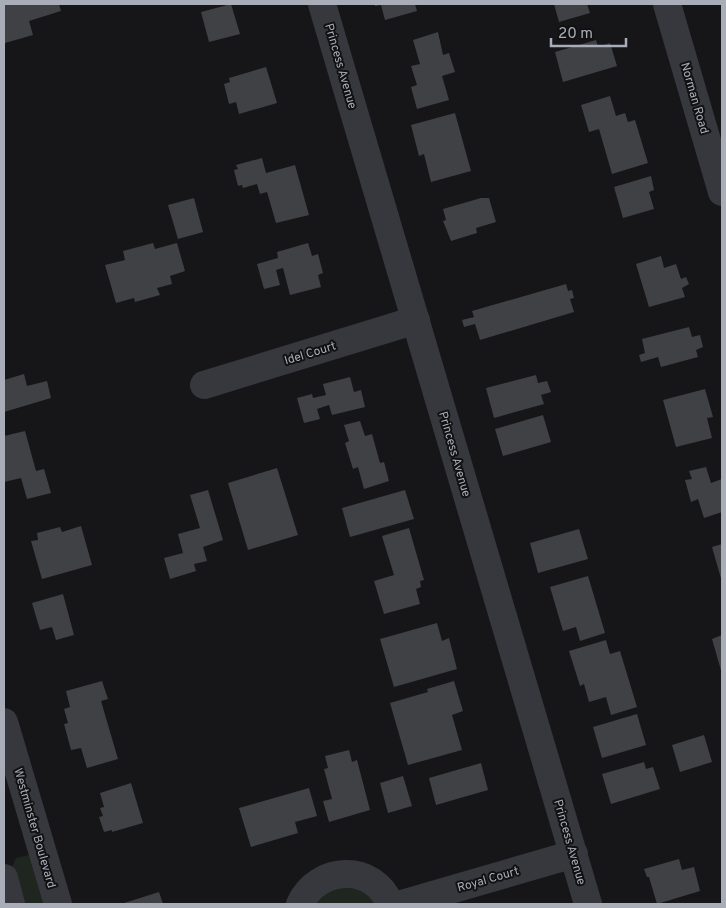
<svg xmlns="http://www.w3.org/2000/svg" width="726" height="908" font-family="Overpass,sans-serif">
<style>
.green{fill:#1e261f}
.building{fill:#404145}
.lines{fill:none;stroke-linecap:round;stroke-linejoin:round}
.minor{stroke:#37383d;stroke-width:28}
.labels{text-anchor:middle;stroke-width:4;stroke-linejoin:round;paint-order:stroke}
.street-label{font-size:12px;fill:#a8adb8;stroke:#111113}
</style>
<rect width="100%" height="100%" fill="#161618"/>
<g class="green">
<path d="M29,855L37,863L49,904H23L12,867L16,858Z"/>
<path d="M339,887L362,890L377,904H316C322,895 329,891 339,887Z"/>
</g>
<g class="building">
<path d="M4,4H59L61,11L29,21L33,35L5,43Z"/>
<path d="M231,4L240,34L209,42L201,12Z"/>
<path d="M375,4H415L417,11L385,20L381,5L375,6Z"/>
<path d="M554,4H587L590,13L559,22Z"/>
<path d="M438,32L443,55L449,53L455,72L442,76L449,100L417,109L411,87L417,85L411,66L420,64L413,40Z"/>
<path d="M596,40L598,47L610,43L617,66L563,82L555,52Z"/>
<path d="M266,67L277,103L239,114L236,102L229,104L224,84L230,82L229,78Z"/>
<path d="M610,96L616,116L625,113L628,122L635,120L648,163L612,174L599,129L589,132L581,105Z"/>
<path d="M455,113L471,171L431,182L424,154L419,156L411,125Z"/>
<path d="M262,158L266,173L295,165L309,215L276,223L267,192L260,194L257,184L243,188L242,185L238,186L234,170L238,169L236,165Z"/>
<path d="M651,176L654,190L649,192L654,209L623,218L614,187Z"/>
<path d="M194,198L203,232L178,239L168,205Z"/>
<path d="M481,198H489L496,222L476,228L477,233L451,241L443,221L446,220L443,209Z"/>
<path d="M153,243L155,249L177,243L185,271L170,276L172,284L157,288L160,295L135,302L134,298L116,303L105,265L125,260L123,251Z"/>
<path d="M308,243L312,256L318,254L323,273L318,275L321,287L290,295L283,268L276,270L280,285L264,289L257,264L278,258L277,252Z"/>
<path d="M661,256L664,268L676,264L681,279L686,277L689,284L682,288L685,297L649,307L636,264Z"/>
<path d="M566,284L568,291L572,290L574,298L570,299L574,312L480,340L475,324L464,327L462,320L474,317L472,311Z"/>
<path d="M689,327L692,337L700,335L703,347L696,350L698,357L661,367L658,357L641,362L639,355L645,353L642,339Z"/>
<path d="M24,374L27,386L47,381L51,398L4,412V380Z"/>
<path d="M536,375L538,383L547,381L551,392L541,395L544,404L494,418L486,388Z"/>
<path d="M350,377L354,392L361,390L365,407L332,415L329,405L317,409L320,419L304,423L297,398L312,394L313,398L326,395L323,384Z"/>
<path d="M705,389L713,417L707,418L712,438L676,447L663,400Z"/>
<path d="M543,415L551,442L503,456L495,429Z"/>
<path d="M360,421L365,436L372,434L380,463L384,462L389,481L364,489L358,467L353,469L345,443L349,441L344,425Z"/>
<path d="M25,431L36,471L44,469L51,493L27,499L21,478L4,482V436Z"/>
<path d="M706,467L711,483L722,479V512L704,518L698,499L691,502L685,480L692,479L689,471Z"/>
<path d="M277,468L298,535L248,550L228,483Z"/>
<path d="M208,490L223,540L203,547L207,561L194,564L196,571L170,579L164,558L183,553L178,534L200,528L190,495Z"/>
<path d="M405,490L414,519L350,537L342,508Z"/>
<path d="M81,526L92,565L42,579L31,541L38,540L37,533L60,527L62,532Z"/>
<path d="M409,528L424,580L420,581L421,587L416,589L420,604L384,614L374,581L394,575L382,536Z"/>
<path d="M579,529L588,559L538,573L530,543Z"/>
<path d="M722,544V582L712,547Z"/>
<path d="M588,576L605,633L580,641L576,627L563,631L550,587Z"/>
<path d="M63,594L74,635L56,640L52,627L40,630L32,603Z"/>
<path d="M437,623L442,641L449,638L457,669L394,687L380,639Z"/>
<path d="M722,635V674L712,639Z"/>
<path d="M606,640L610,654L620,651L637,707L611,715L606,697L589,702L584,684L580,686L569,651Z"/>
<path d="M102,681L108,699L101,701L118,759L87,768L81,748L71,750L64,724L68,723L64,709L70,707L66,691Z"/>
<path d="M454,681L463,711L452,715L462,750L408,765L390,703L428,692L427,689Z"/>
<path d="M637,714L646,745L602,758L593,727Z"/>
<path d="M704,735L712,762L680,772L672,745Z"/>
<path d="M349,750L352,762L357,760L370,810L329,822L323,801L332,799L324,769L328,768L325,756Z"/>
<path d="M644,762L646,769L653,767L660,789L611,804L602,774Z"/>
<path d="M481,763L488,790L436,805L429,778Z"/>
<path d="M403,776L412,806L388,813L380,783Z"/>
<path d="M131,783L143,823L112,832V830L104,832L99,817L103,816L100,808L104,807L100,793Z"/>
<path d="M309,788L317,816L295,822L298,833L251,847L239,808Z"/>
<path d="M679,859L682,870L694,867L700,891L657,904L649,877H647L644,869Z"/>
<path d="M159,892L163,904H121Z"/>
</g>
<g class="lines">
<g class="minor">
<path d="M322,4L588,904"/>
<path d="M667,4L722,192"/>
<path d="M204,385L416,320"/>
<path d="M4,722L58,904"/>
<path d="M4,878L11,904"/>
<path d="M300,904C318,865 374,863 390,904"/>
<path d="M402,904L574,854"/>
</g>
</g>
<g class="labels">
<g class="street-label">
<text transform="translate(341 66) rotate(74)" y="4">Princess Avenue</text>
<text transform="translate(695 98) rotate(74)" y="4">Norman Road</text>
<text transform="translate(310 353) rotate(-17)" y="4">Idel Court</text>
<text transform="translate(455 454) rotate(74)" y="4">Princess Avenue</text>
<text transform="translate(35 828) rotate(74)" y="4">Westminster Boulevard</text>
<text transform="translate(570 842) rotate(74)" y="4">Princess Avenue</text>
<text transform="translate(488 879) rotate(-16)" y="4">Royal Court</text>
</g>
</g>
<rect width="726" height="908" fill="none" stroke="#a8adb8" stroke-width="10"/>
<path d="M551 38v8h75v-8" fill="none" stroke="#a8adb8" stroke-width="2.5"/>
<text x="558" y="38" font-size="15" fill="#a8adb8" stroke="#111113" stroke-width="4" paint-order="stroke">20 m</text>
</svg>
